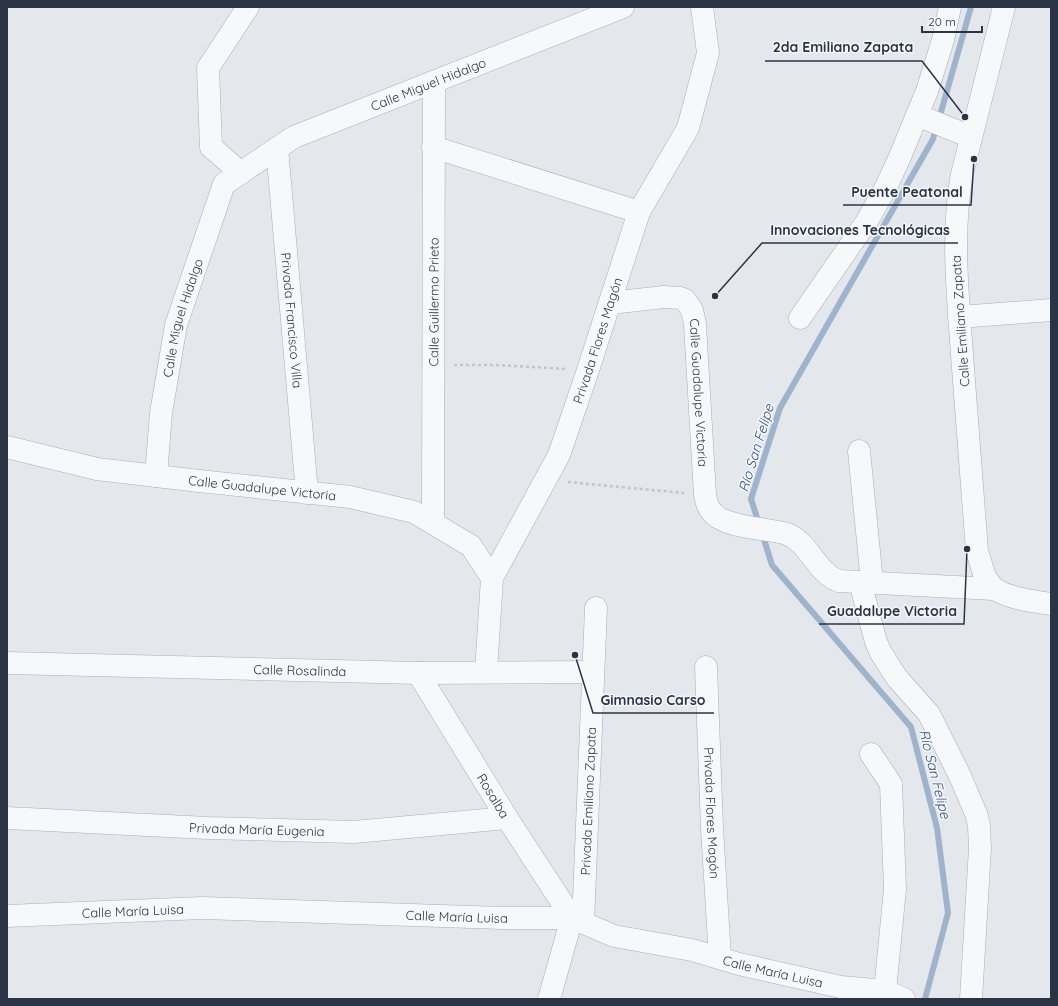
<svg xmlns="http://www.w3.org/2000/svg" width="1058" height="1006" font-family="Quicksand,sans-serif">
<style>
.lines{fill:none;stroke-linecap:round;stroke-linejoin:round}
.stream{stroke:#9fb4cc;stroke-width:6}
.minor-casing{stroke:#a9aeb7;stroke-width:23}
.path{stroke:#c2c5cb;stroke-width:2.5;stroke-dasharray:3 3;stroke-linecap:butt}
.minor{stroke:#f7f8fa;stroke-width:22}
.labels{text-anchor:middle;stroke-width:3;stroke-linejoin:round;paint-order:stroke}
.street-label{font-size:13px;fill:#2b3445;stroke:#f4f6f9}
.water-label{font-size:14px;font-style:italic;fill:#34527a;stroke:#f4f6f9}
.leader{fill:none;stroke:#2b3445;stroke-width:1.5}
.callout-dot{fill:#2b3445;stroke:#f4f6f9;stroke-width:1.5}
.callout-label{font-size:14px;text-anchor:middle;font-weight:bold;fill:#2b3445;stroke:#f4f6f9;stroke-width:3;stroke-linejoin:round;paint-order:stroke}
</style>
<rect width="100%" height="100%" fill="#e4e7ec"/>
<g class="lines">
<g class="stream">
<path d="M939,119L971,7"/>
<path d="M759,524L751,499L780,408L933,139L936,128"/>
<path d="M762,533L772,565L911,727L937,828L948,913L925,999"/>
</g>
<g class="minor-casing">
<g id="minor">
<path d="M917,115L971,137"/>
<path d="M433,147L639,212"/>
<path id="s1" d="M277,148L307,493"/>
<path d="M241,173L211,147L208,68L248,7"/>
<path id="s2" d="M610,303L664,297L680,298L685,300L692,310L695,324L696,342L705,495C706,501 708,508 712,512C723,528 769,528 787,534C810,543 816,573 839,581L994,589C1012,599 1031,601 1051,604"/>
<path d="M959,317L1051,310"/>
<path d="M800,318L867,221L884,191L899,159L927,91L943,40L950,7"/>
<path id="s3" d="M7,447L97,469L199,481L350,497L414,512L471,546L492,578"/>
<path d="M859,451L872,582"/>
<path id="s4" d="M156,476L161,413L176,325L224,184L294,137L623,7"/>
<path id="s5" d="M433,523L434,82"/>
<path d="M860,582L876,642L881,653L897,678L929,714L960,776L977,816L979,826L980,848L971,999"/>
<path d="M994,589L985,577L977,551C972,486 967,420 962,355C958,295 951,234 962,174L1004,7"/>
<path id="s6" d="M7,663L418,673L593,672"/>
<path id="s7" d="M706,667L712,828L720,958"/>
<path id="s8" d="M486,672L492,578L559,455L588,370L639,212L688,128L708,53L702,7"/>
<path id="s9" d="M418,673L507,818L572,918L549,999"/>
<path d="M871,754L891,784L895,889L885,991"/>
<path id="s10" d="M7,818L208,828L354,832L507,818"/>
<path id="s11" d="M7,916L202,908L502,918H572L614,936L692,950L739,964L841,987L885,991L904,999"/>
<path id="s12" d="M583,922L596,608"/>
</g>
</g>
<g class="path">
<path d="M454,365H496L567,369"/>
<path d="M568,482L684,493"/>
</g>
<use href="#minor" class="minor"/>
</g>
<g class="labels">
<g class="street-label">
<text dy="5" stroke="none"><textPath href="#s4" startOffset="530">Calle Miguel Hidalgo</textPath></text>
<text dy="5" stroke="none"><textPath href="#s5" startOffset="221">Calle Guillermo Prieto</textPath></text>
<text dy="5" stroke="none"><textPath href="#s4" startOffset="161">Calle Miguel Hidalgo</textPath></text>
<text dy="5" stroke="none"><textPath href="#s1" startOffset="173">Privada Francisco Villa</textPath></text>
<text transform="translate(960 321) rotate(-94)" y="5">Calle Emiliano Zapata</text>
<text dy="5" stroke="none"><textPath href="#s8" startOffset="355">Privada Flores Magón</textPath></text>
<text dy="5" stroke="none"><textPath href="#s2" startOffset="171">Calle Guadalupe Victoria</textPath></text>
<text dy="5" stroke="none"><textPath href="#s3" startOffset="259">Calle Guadalupe Victoria</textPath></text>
<text dy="5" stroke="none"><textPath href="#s6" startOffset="293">Calle Rosalinda</textPath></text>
<text dy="5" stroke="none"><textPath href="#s9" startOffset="144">Rosalba</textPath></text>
<text dy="5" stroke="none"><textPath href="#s12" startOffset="121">Privada Emiliano Zapata</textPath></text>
<text dy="5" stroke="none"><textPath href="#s7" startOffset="146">Privada Flores Magón</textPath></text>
<text dy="5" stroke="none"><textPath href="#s10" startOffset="250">Privada María Eugenia</textPath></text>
<text dy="5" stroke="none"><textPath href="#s11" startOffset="126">Calle María Luisa</textPath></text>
<text dy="5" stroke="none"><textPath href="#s11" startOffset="450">Calle María Luisa</textPath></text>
<text dy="5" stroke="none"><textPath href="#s11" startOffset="774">Calle María Luisa</textPath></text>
</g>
<g class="water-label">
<text transform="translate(756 448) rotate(-73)" y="5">Río San Felipe</text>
<text transform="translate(935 774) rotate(76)" y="5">Río San Felipe</text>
</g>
</g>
<path class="leader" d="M965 117L922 61H765M974 159L971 205H843M715 296L762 243H958M967 549L964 624H819M575 655L593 713H714"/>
<g class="callout-dot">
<circle cx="965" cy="117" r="4"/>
<circle cx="974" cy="159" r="4"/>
<circle cx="715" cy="296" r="4"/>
<circle cx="967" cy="549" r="4"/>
<circle cx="575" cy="655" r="4"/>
</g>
<g class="callout-label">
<text x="843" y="52">2da Emiliano Zapata</text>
<text x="907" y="197">Puente Peatonal</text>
<text x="860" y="235">Innovaciones Tecnológicas</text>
<text x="892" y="616">Guadalupe Victoria</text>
<text x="653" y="705">Gimnasio Carso</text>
</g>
<rect width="1058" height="1006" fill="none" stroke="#2b3445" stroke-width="16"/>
<path d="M922 26v6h60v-6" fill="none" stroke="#2b3445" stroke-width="2"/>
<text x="928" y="26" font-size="12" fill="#2b3445" stroke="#f4f6f9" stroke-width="3" paint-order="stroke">20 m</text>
</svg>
